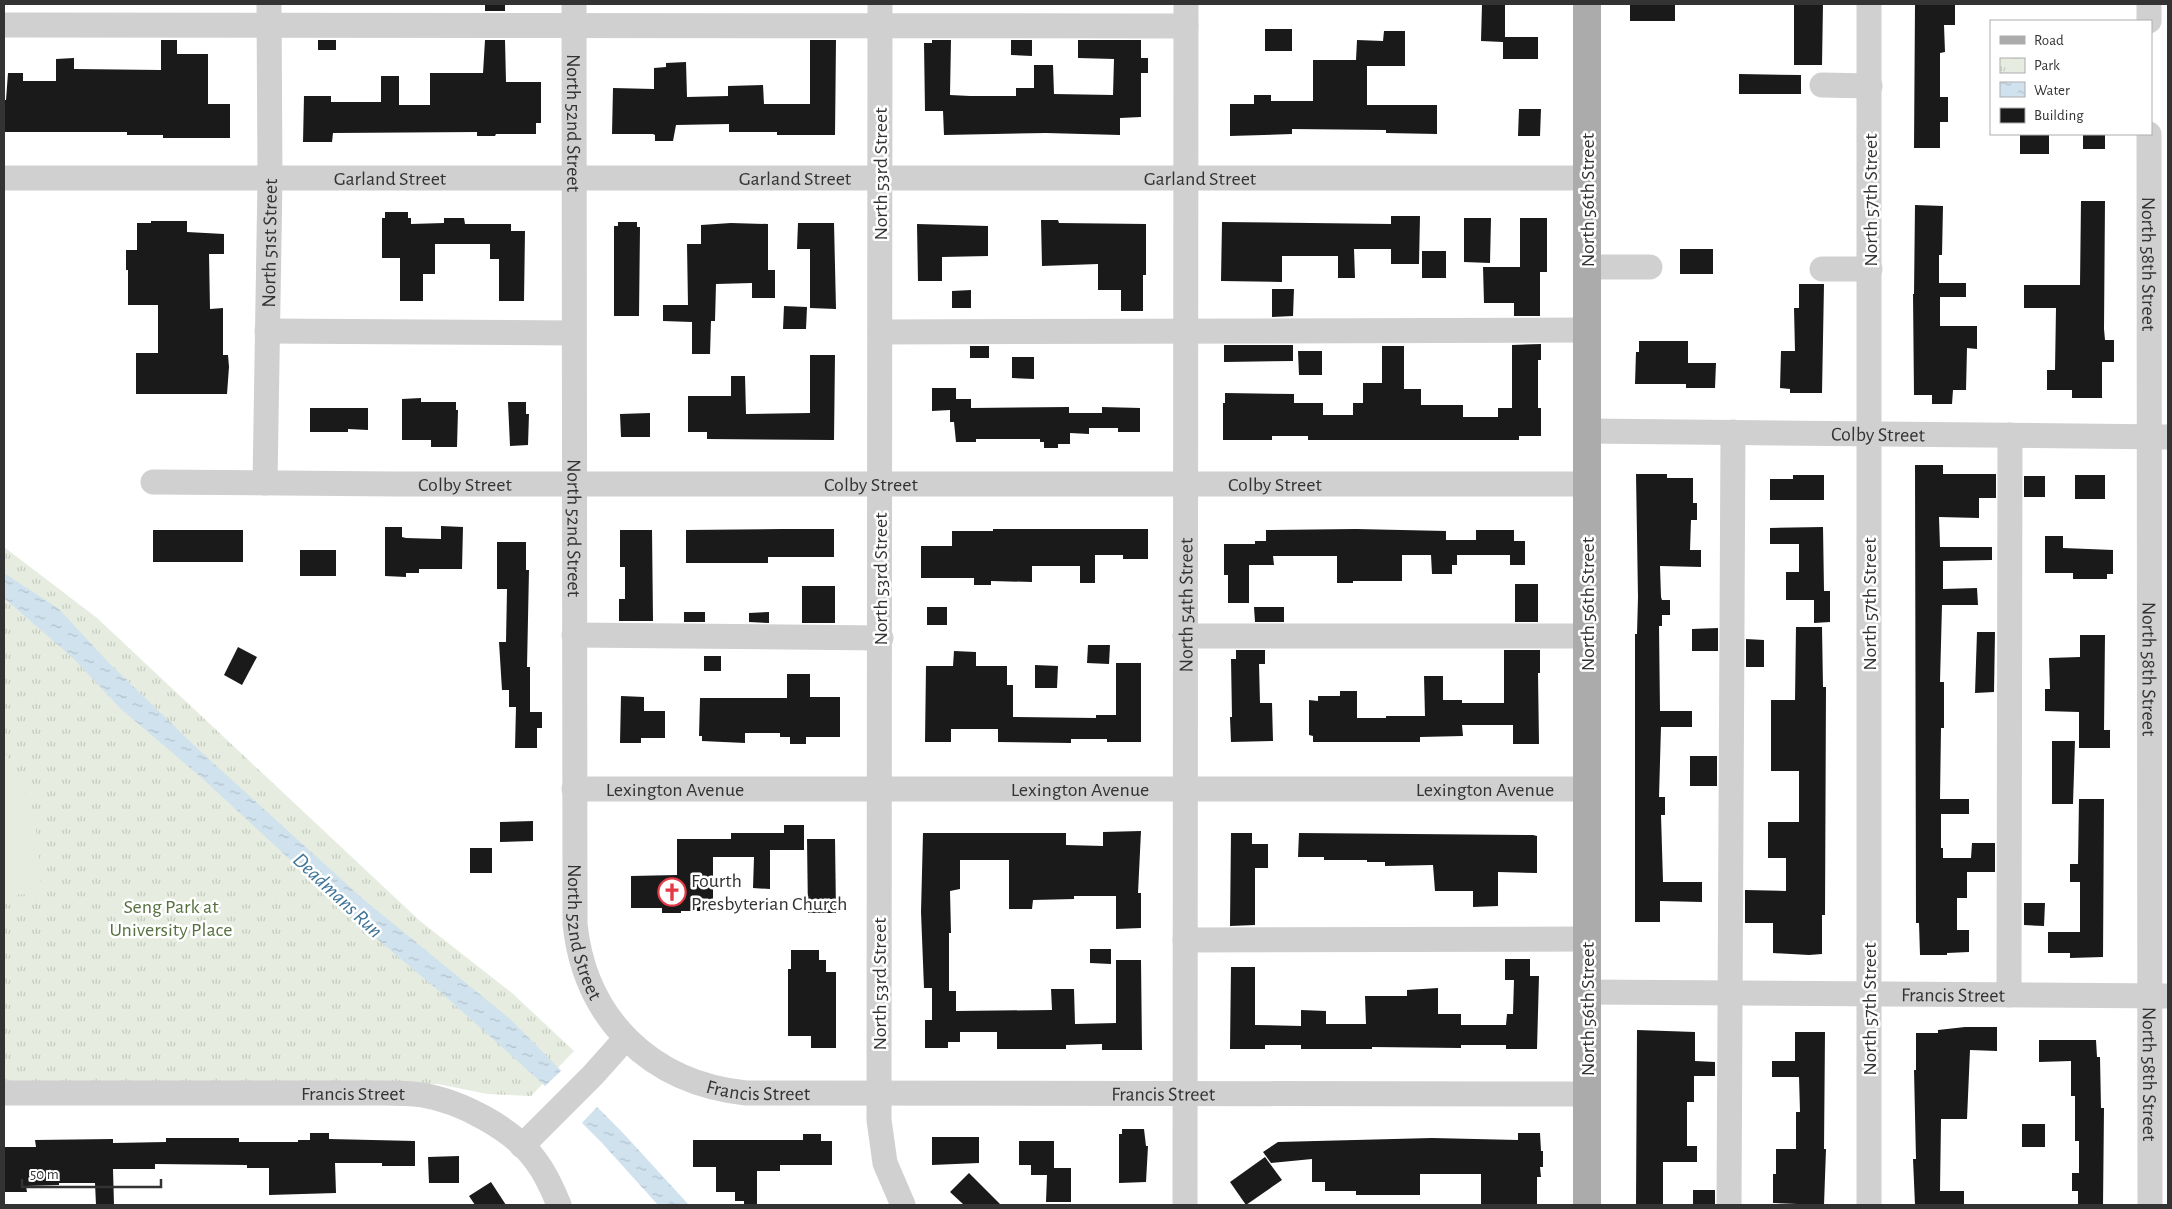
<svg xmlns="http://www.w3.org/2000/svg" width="2172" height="1209" font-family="'Alegreya Sans',sans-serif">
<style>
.park{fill:url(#park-tufts)}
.pitch{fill:#e6ecdf}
.water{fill:url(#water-ripples)}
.pier{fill:#fff}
.building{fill:#1a1a1a}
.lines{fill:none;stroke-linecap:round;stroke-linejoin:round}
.minor{stroke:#d0d0d0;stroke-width:25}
.major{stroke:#ababab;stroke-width:28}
.labels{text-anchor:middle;stroke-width:5;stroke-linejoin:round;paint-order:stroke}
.street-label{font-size:20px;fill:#333;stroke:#fff}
.poi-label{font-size:20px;fill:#333;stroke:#fff;text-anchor:start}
.park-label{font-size:20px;fill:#56703f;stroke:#fff}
.water-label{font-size:21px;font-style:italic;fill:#3f7597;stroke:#fff}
</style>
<defs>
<pattern id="park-tufts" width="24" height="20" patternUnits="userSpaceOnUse" patternTransform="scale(1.25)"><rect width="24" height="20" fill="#e6ecdf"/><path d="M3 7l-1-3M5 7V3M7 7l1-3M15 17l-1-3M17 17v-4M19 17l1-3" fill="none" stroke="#c6cbc0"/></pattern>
<pattern id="water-ripples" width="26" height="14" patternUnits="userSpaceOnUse" patternTransform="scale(1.25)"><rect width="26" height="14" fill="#cfe2ee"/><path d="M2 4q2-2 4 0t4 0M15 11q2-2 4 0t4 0" fill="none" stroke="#b2c2cd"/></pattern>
</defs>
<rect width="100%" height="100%" fill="#fff"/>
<path class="park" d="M4,547L97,618L420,921L512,993L574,1051L531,1096L487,1094L438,1084L4,1085Z"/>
<path class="pitch" d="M4,750C35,804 40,832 40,894L4,895Z"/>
<path class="water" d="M4,573L59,609L108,662L200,751L363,899L510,1019L623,1133L689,1205H658L602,1143L541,1082L446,997L363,927L203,779L121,709L73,658L4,598Z"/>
<path class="pier" d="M563,1069L599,1105L580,1125L543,1088Z"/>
<g class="building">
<rect x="485" y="4" width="20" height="7"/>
<path d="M1482,4H1505V37H1538V59H1503V42L1481,41Z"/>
<rect x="1630" y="4" width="45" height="17"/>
<path d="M1794,4H1823L1822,65H1794Z"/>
<path d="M1915,4H1955V25H1944L1945,52L1940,53V97H1948V122H1940V148H1914Z"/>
<rect x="1265" y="29" width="27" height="22"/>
<path d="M1384,31H1405V66H1367V105H1437V134L1386,133V130L1292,129V134L1230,136V104H1254V95H1271V101H1313V60H1356L1357,40L1383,41Z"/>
<path d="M161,40H177V54H208V104H230V138H163V135H127V132H4V100H6L8,73H23V81H56V59L74,58V69L161,70Z"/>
<rect x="318" y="40" width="18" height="10"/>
<path d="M485,40H505L506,82H541V123H536V134H496L495,136H477V132L333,133L332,142H303L304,96H331V102H381V76H399V105H430V73H483Z"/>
<path d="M810,40H836L835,135H777V132H729V124L676,125L673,141H655V135L653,134H612L613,88L654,89V68L666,67V63L686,62L687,97L728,96V86L763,85L764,104H810Z"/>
<path d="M932,40H951L950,95L970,96H1016V88H1034V65H1053L1054,94L1113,95L1114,59L1078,58V40H1141V58H1148V73H1141V117L1120,118V135L1046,133L944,135L943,111H925L924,43H932Z"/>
<path d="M1011,40H1032V56L1011,55Z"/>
<path d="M1739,74L1801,75V94H1739Z"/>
<path d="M1519,109H1541L1540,136H1518Z"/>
<rect x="2020" y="134" width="29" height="20"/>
<path d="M2083,134L2105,135V149H2083Z"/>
<path d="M2081,201H2105L2104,329L2105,340H2114V362H2102V398H2072V390H2047V370H2055L2056,308H2024V285H2080Z"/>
<path d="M1915,205L1943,206L1942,255H1939V283H1966V297H1940V326H1977V349L1967,348L1966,390H1953L1952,404H1932V395H1914L1913,294H1914Z"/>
<path d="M385,212H408V218H411V224L444,223V218H464L465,224H511V231H525L524,301H499V259H490V244H435V274H423V301H400V258H382V218H385Z"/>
<path d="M1391,216H1420L1419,264H1391V249H1354L1355,278H1338V256H1282V282L1221,281L1222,222L1391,224Z"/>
<path d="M1464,218H1491L1490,263L1464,262Z"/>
<path d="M1520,218H1547V272H1540V316H1514V303H1484L1483,267H1520Z"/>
<path d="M1041,220H1058L1059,223L1146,224V275H1143V311H1121V290H1098V264L1042,266Z"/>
<path d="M151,221H187V232L224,234V254H209L210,309L223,308V355H228L229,367L227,394H136V353H158V305H128V270H126V250H137V223H151Z"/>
<path d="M618,222H637V227H640L639,316H614V226H618Z"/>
<path d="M731,223L768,224V270H775V298H752V283L716,284L715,321H711L710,354H692V322L663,321V305H688L687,244H701V225Z"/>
<path d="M798,223H834L836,309L810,308V249H797Z"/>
<path d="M917,224L988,226V256L942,257V281H918Z"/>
<rect x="1680" y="249" width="33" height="25"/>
<rect x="1422" y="251" width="24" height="27"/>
<path d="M1799,284H1824L1822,393H1790V389L1780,388L1781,351H1795L1794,308H1799Z"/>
<path d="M1272,289H1294L1293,316L1272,317Z"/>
<path d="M971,290V308H952V291Z"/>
<path d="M784,306L807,307L806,329H783Z"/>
<path d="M1639,341H1688V363H1716L1715,388H1686V384H1635L1636,352H1639Z"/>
<path d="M1541,344V360H1538V408H1541V436H1519V440H1308V436H1272V440H1223V403H1225V393L1294,394V403H1323V415H1353V403H1363V383H1382V346H1404V389H1421V405H1463V417H1498V408H1512V345Z"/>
<path d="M1224,345H1293V361L1224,362Z"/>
<rect x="970" y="346" width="19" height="12"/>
<path d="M1298,351H1322V375H1299Z"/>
<path d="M810,355H835L834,440L707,439V432H688V396H731V376H745L746,414L810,413Z"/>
<path d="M1012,357H1034V379L1012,378Z"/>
<path d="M932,388H956V399H971V408L1069,407V413H1102V407L1140,408V432H1118V428H1089V434L1070,433V444H1058V448H1044V442H1040V439H976V442H956L954,422H950V410L932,411Z"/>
<path d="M421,398V402H456V410H458L457,447H431V440H402V399Z"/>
<path d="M508,402H526V414H529L528,445L510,446Z"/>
<path d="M310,408H368V430L348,429V432H310Z"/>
<path d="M650,413V437H621L620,414Z"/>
<path d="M1915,465H1943V474H1996V498H1979V518L1939,517L1940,547H1992V560L1943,561V589L1977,588L1978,605H1942L1940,682H1944V728H1941L1940,799H1969V814H1941V848H1943V858H1971L1972,843H1995V872H1967V898H1957V930H1969V952L1947,953V955H1920L1919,923H1916Z"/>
<path d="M1636,474H1667V478H1693V503H1697V520H1691L1690,550H1701V567L1660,566L1661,597L1662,600H1670V615H1662V626H1659L1660,711H1692V727H1661L1659,797H1665V815H1661L1663,882H1702V902L1660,901V922H1635V634H1637L1638,597Z"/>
<path d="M1793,475H1824V500H1770V479H1793Z"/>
<rect x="2075" y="475" width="30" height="24"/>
<rect x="2024" y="476" width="21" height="21"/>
<path d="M441,526L463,527L462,569H419V573H406V577L385,576V527H402V537L406,538L441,539Z"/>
<path d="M1823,527L1824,591H1830V622L1814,623V600H1786V572H1799V544H1770V528Z"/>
<path d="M783,529H834V557H768V563H686V530Z"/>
<path d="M993,529H1148V559H1123V555H1095V583H1080V566H1032V582L991,581V585H974V578H921V546H952V531H993Z"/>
<path d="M1356,529L1446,531V540H1476V530H1514V541H1525V565H1510V555H1457V565H1452V574H1432L1431,555H1402V581H1353V583H1337V556H1273L1274,565H1249V603H1228V575H1224V544H1255V541H1266V530Z"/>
<rect x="153" y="530" width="90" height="32"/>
<path d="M620,530H652L653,621H619V599H625V567H620Z"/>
<path d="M2045,536H2063V548L2113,550V574H2107V579H2073V573H2045Z"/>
<path d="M497,542H526V570H529L527,667H530V712H542V728H537V748H515L516,707H509V690H502L499,642H506L507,589H497Z"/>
<rect x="300" y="550" width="36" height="26"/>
<rect x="1515" y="584" width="23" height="38"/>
<rect x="802" y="586" width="33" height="37"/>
<rect x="927" y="607" width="20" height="18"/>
<path d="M1254,607H1284V622H1255Z"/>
<rect x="684" y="612" width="21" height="10"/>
<path d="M769,612V623L749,622V613Z"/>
<path d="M1796,627H1822L1823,687H1826L1825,915H1822V954L1809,955L1773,953V923H1745V890L1786,891V858H1768V822H1799V771H1771V700H1795Z"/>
<path d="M1718,628V651H1692V629Z"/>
<path d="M1977,632H1995L1994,692L1975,693Z"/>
<path d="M2080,635H2105L2104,730H2110V748H2079V712L2045,711V689H2050L2049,658L2080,657Z"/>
<path d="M1746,639L1764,640V667H1746Z"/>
<path d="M1088,645H1110L1109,664L1087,663Z"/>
<path d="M238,647L257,657L242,685L224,675Z"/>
<path d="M1236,650H1265V664H1259L1260,703H1272L1273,741L1231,742L1230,717H1232L1231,659H1236Z"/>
<path d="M1504,650H1540V673H1538L1539,744H1513V725H1462L1463,736L1420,737V742H1313V736L1309,735V700L1318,701V696H1340V691H1357V718H1386V716H1425L1424,676H1443V700H1462V703H1504Z"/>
<path d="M954,651L976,652V666H1007V685H1013V717L1096,718V715H1116V663H1141V742H1107V739H1071V743L998,742V729H951V742H925L926,666H953Z"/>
<rect x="704" y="656" width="17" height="15"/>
<path d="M1035,665L1058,666L1057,688H1035Z"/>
<path d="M787,674H810V697H840V737H806V744H790V737H780V733H745V743L702,741V736H699L700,698H787Z"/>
<path d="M621,696L644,697V711H665V738H641V743H620Z"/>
<path d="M2052,741H2075L2073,804H2052Z"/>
<rect x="1690" y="756" width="27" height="30"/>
<path d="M2079,799H2104L2103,957L2070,958V953H2048V932H2080V882H2070V864H2078Z"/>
<path d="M533,821V841L500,842V822Z"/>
<path d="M784,825H804V850H770V889L753,888L754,857H713V911H681V913H662V908H631V876L677,875V839H731V833H784Z"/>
<path d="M1141,831L1138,893H1141V928L1116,929V896H1074V899L1033,900L1032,909H1009V860H960V889L950,891L951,933H949V991H956V1011L1052,1010L1051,989H1074L1075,1024L1116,1023V960H1141L1142,1050H1102V1044L1066,1045V1049H997V1032H960V1042H948V1048H925V1020H932V988H924L921,912L923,833H1066V845L1103,846V832Z"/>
<path d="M1231,833H1252V844H1268V868H1255V925L1230,926Z"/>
<path d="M1299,833L1533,835L1537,836V873L1498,872V906L1473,907V891H1435L1433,865L1385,866V862H1367V860H1324V857H1298Z"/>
<path d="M807,839H835L836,913H808Z"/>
<rect x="470" y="848" width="22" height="25"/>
<path d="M2024,903H2045L2044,926L2024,925Z"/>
<path d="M1090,949H1111V964L1090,963Z"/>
<path d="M791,950H819V960H826V972H836V1048H811V1036H788V969H791Z"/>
<path d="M1505,959H1530V976H1539L1537,1049H1506V1045H1461V1048L1372,1047V1049H1301V1045H1265V1049H1230L1231,967H1255V1025L1301,1026V1010L1326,1011V1024H1366L1365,996H1407V990L1438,988V1014H1461V1025H1506L1507,1014H1513L1514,980H1505Z"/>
<path d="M1965,1027H1997V1051L1970,1050L1967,1119H1941L1940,1191H1964V1205H1915L1913,1159H1916L1914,1070H1916V1033H1938V1030Z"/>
<path d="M1637,1030L1695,1032V1061L1715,1062V1076H1694V1102H1687V1146H1697V1162H1663V1205H1636Z"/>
<path d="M1795,1032H1825L1824,1149H1826L1824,1205L1773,1203V1174H1776V1149H1796V1112H1800L1799,1077H1772V1061H1795Z"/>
<path d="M2039,1040H2096L2097,1057H2100L2101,1108H2104L2103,1205H2078V1191H2072V1173H2079V1141H2075V1096H2071V1061L2039,1062Z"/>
<rect x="2022" y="1124" width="23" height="23"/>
<path d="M1122,1129H1144L1146,1146H1148L1146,1182L1119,1183V1134H1122Z"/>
<path d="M310,1133H329V1139L415,1141V1166H382V1163H335L336,1193L269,1195V1168H247V1165L155,1164V1169H113L114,1205H96L95,1183H59V1185L26,1186L27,1192H4V1147H36L35,1140L113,1139V1143L166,1142V1138H239V1142H298V1140H310Z"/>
<path d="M1518,1133H1540L1541,1151H1543V1167H1540L1541,1177H1537V1205H1481V1174H1420V1195H1356V1191H1325V1182H1312V1159L1271,1163L1263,1152L1278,1142L1432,1138L1518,1140Z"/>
<path d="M803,1134H821V1141H832V1165H780V1171H757V1205H744V1201H735V1192H716V1167H693V1140H803Z"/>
<path d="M932,1137H979V1163L932,1165Z"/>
<path d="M1019,1141H1054V1168H1071V1202H1046L1047,1175H1031V1165H1019Z"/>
<path d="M459,1156V1183H429L428,1157Z"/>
<path d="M1265,1157L1282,1180L1246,1205L1230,1182Z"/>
<path d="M969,1173L1001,1205H964L950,1192Z"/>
<path d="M491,1182L506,1205H475L469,1196Z"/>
<rect x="1693" y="1190" width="22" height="15"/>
</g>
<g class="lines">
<g class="minor">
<path id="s1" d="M574,4L575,924C585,1019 651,1083 746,1093L1587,1094"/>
<path d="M880,4L879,1120L885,1163L903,1205"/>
<path d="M2149,21V4"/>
<path d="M4,25L1186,26"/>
<path d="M1822,85L1870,86"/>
<path id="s2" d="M2149,134L2150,1205"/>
<path id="s3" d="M4,178H1587"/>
<path d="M1587,267H1650"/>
<path d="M1822,269H1870"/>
<path d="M267,331L574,333"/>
<path d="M880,332L1587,330"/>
<path id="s4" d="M1587,431L2168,437"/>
<path id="s5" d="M153,482L396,484H1587"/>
<path id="s6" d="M265,483L270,179L269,4"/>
<path d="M574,635L881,638"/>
<path d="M1185,636H1587"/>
<path id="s7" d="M574,789H1587"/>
<path d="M1185,940L1587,939"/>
<path id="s8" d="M1587,992L2168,996"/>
<path d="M2009,995L2010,435"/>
<path id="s9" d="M4,1093H383C396,1093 409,1093 422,1095C460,1101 514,1129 536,1161C546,1174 553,1190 559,1205"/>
<path d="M522,1146L593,1075L626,1038"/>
<path id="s10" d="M1185,1205L1186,4"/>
<path d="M1729,1205L1733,432"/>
<path d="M1869,1205V4"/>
</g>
<path class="major" d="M1587,1205V4"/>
</g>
<defs>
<g id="church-ring" transform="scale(1.4375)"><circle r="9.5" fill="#fff" stroke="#e63946" stroke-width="1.5"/><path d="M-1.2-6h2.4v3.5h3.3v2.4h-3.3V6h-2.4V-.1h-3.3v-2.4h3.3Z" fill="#e63946"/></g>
</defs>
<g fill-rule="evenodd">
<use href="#church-ring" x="672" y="892"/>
</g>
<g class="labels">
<g class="street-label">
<text dy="7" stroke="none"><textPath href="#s1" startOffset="119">North 52nd Street</textPath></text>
<text transform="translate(880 174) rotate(-90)" y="7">North 53rd Street</text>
<text dy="7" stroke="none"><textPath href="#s3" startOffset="1196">Garland Street</textPath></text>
<text dy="7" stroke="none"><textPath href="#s3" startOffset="386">Garland Street</textPath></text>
<text dy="7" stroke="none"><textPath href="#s3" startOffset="791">Garland Street</textPath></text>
<text transform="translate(1587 200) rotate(-90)" y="7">North 56th Street</text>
<text transform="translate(1870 200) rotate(-90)" y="7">North 57th Street</text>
<text dy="7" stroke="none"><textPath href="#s6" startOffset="240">North 51st Street</textPath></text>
<text dy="7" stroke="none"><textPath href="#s2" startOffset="130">North 58th Street</textPath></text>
<text dy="7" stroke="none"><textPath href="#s4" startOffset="291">Colby Street</textPath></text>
<text dy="7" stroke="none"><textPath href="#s5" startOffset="1122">Colby Street</textPath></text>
<text dy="7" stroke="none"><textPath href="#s5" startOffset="312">Colby Street</textPath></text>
<text dy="7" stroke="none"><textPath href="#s5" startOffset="718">Colby Street</textPath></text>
<text dy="7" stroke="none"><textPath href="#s1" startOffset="524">North 52nd Street</textPath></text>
<text transform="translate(880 579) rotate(-90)" y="7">North 53rd Street</text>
<text dy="7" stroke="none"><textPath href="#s10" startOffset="600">North 54th Street</textPath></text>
<text transform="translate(1587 604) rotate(-90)" y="7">North 56th Street</text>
<text transform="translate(1869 604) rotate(-90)" y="7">North 57th Street</text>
<text dy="7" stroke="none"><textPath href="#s2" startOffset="535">North 58th Street</textPath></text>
<text dy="7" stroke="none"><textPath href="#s7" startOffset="506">Lexington Avenue</textPath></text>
<text dy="7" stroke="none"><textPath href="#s7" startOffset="101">Lexington Avenue</textPath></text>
<text dy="7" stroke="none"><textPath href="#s7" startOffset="911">Lexington Avenue</textPath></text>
<text dy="7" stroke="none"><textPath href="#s1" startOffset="929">North 52nd Street</textPath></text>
<text transform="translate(879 984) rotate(-90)" y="7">North 53rd Street</text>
<text dy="7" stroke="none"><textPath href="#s8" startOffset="366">Francis Street</textPath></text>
<text transform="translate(1587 1009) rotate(-90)" y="7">North 56th Street</text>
<text transform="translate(1869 1009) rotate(-90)" y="7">North 57th Street</text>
<text dy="7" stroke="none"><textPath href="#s2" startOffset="940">North 58th Street</textPath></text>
<text dy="7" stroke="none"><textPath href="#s1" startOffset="1194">Francis Street</textPath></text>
<text dy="7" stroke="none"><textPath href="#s9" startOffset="349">Francis Street</textPath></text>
<text dy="7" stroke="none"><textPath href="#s1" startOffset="1599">Francis Street</textPath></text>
</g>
<g class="poi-label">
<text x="691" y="887">Fourth<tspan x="691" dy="23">Presbyterian Church</tspan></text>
</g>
<g class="park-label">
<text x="171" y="913">Seng Park at<tspan x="171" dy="23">University Place</tspan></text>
</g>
<g class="water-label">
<text transform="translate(338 895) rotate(43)" y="7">Deadmans Run</text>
</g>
</g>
<rect width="2172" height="1209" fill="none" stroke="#333333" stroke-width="10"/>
<rect x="1990" y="20" width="162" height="115" fill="#ffffff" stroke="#adadad"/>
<rect x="2000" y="36" width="25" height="8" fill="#ababab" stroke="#adadad"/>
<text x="2034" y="45" font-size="15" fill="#333333">Road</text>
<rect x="2000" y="58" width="25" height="15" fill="url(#park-tufts)" stroke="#adadad"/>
<text x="2034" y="70" font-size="15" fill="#333333">Park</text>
<rect x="2000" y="82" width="25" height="15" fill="url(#water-ripples)" stroke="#adadad"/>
<text x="2034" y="95" font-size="15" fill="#333333">Water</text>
<rect x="2000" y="108" width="25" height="15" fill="#1a1a1a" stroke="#adadad"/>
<text x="2034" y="120" font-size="15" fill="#333333">Building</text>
<path d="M22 1179v8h139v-8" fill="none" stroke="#333333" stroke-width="2.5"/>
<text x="30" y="1179" font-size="15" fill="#333333" stroke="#ffffff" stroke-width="4" paint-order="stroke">50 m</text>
</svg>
